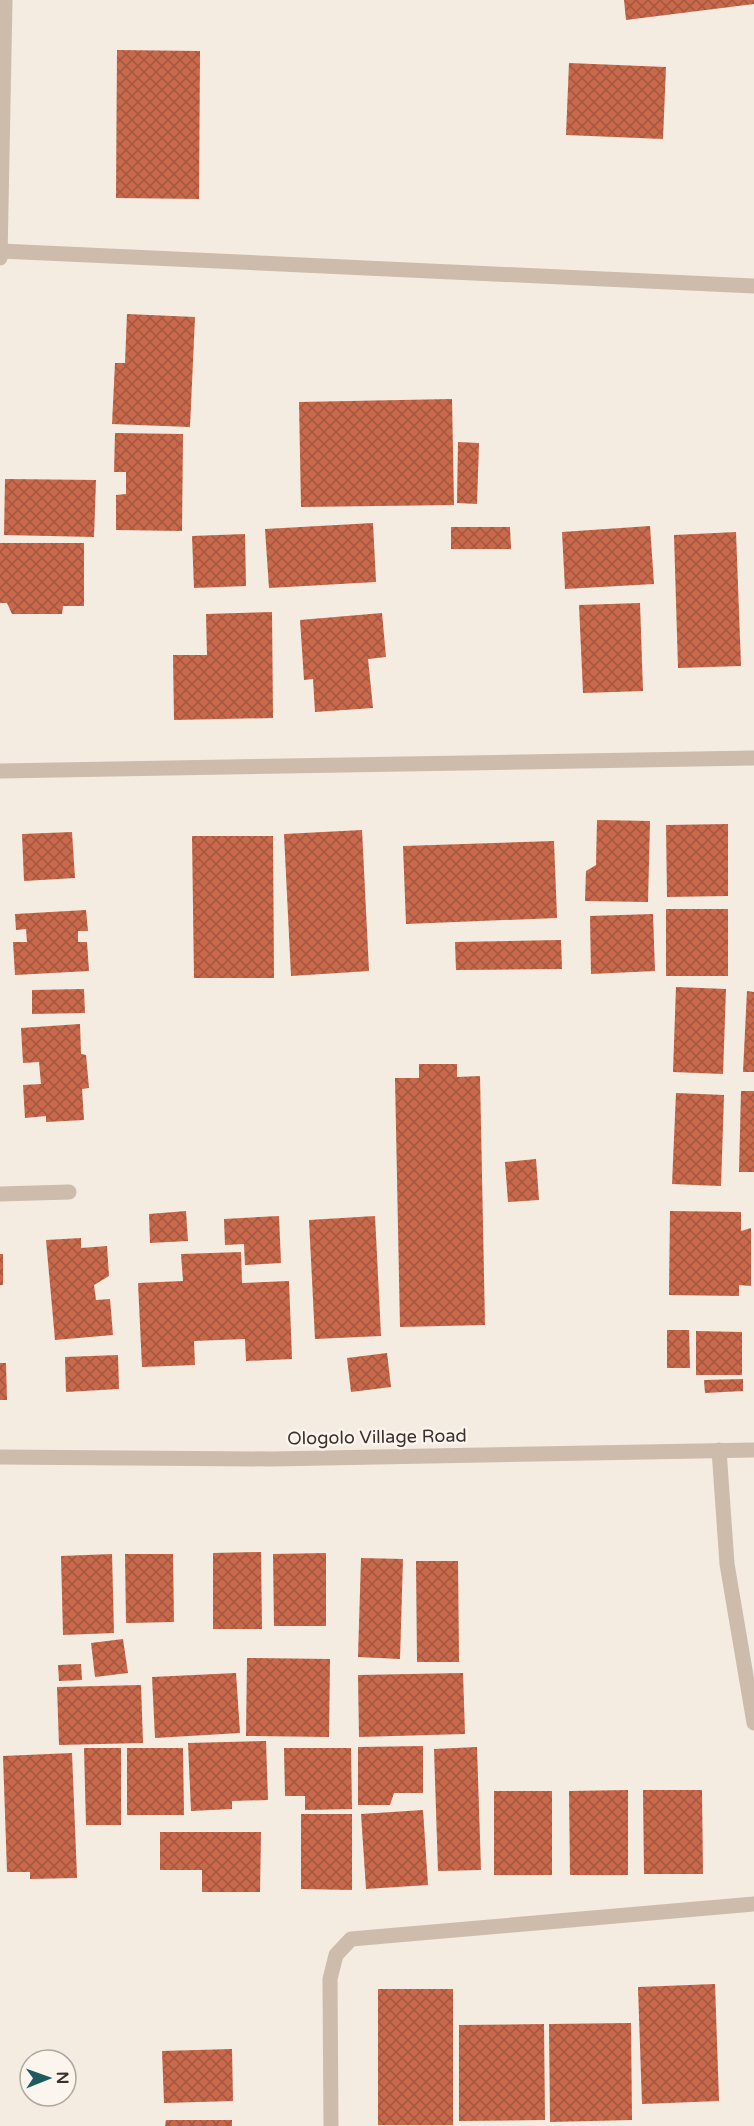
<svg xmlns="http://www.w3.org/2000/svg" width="754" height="2126" font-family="'Varela Round',sans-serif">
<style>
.building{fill:url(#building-cross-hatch)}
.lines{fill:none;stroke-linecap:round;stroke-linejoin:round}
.minor{stroke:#cdbbac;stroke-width:15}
.tertiary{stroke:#cdbbac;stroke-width:15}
.labels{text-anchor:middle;stroke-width:5;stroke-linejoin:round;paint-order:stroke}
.street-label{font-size:18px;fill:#3b302b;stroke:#fbf5ee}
</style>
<defs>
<pattern id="building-cross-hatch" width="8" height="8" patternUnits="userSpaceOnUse" patternTransform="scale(1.5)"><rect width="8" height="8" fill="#c8694b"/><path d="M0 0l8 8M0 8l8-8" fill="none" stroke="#a4573f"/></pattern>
</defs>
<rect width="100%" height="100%" fill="#f4ebe1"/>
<g class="building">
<path d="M624,0H754V4L626,20Z"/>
<path d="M117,50L200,51L199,199L116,198Z"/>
<path d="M569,63L666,67L663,139L566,135Z"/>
<path d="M127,314L195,317L190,427L112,424L115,363H125Z"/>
<path d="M452,399L454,505L301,507L299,402Z"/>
<path d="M115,433L183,434L182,531L116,530V495L126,494V472H114Z"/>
<path d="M458,442L479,443L477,504L457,503Z"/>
<path d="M5,479L96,480L94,537L4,535Z"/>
<path d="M373,523L376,582L269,588L265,529Z"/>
<path d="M650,526L654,584L565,589L562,532Z"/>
<path d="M451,527H510L511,549H451Z"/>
<path d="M736,532L741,666L678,668L674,535Z"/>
<path d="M245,534L246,586L194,588L192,536Z"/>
<path d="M0,543H84V606H63L62,614H12L7,603H0Z"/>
<path d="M640,603L643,691L583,693L579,605Z"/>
<path d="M272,612L273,718L174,720L173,655H207L206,614Z"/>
<path d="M382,613L386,657L368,659L373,708L315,712L313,679L304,680L300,620Z"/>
<path d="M597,820L650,821L648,902L585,901L586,871L596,865Z"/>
<path d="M728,824V896L667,897L666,825Z"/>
<path d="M362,830L369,971L291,976L284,834Z"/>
<path d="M72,832L75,878L24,881L22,834Z"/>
<path d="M192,836H273L274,978H194Z"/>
<path d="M554,841L557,918L406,924L403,846Z"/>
<rect x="666" y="909" width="62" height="67"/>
<path d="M86,910L88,931H78V942H87L89,971L15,975L13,942H27L26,929L16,930L15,914Z"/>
<path d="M653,914L655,971L591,974L590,916Z"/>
<path d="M561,940L562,969L456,970L455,942Z"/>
<path d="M676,987L726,989L723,1074L673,1072Z"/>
<path d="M84,989L85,1013L32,1014V990Z"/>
<path d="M747,991L754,992V1072H743Z"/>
<path d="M80,1024L81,1054L86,1055L89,1088L82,1089L84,1120L46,1122V1116L25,1118L23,1085L41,1084L39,1062L23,1063L21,1028Z"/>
<path d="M419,1064H457V1077L480,1076L485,1325L400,1327L395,1078H419Z"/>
<path d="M741,1091H754V1172H739Z"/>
<path d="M676,1093L724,1095L721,1186L672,1184Z"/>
<path d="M536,1159L539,1200L508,1202L505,1162Z"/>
<path d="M186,1211L188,1241L150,1243L149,1214Z"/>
<path d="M670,1211L741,1212V1231L751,1228V1286L739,1285V1296L669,1295Z"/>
<path d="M279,1216L281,1263L245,1265L244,1244L225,1245L224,1219Z"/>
<path d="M375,1216L381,1336L315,1339L309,1220Z"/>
<path d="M81,1238V1248L107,1246L109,1276L94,1285L96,1300L110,1299L113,1335L55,1340L46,1240Z"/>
<path d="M241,1252L242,1283L289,1281L292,1359L246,1361L245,1339L194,1341L195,1365L142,1367L138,1283L183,1281L181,1254Z"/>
<rect x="0" y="1254" width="3" height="31"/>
<path d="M667,1330H689L690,1368H667Z"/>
<path d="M696,1331L742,1332V1375H696Z"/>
<path d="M387,1353L391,1387L351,1392L347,1358Z"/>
<path d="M118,1355L119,1389L66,1392L65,1357Z"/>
<path d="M0,1363H6L7,1400H0Z"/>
<path d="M743,1379V1391L705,1393L704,1380Z"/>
<path d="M261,1552L262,1629H213V1553Z"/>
<path d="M326,1553V1626H274L273,1554Z"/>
<path d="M112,1554L114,1633L63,1635L61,1556Z"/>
<path d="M125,1554H173L174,1622L126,1623Z"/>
<path d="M361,1558L403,1559L400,1659L358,1657Z"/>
<path d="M416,1561H458L459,1662H417Z"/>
<path d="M123,1639L128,1673L95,1677L91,1643Z"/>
<path d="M247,1658L330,1659L329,1737L246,1736Z"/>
<path d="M81,1664L82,1680L59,1681L58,1665Z"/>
<path d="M236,1673L240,1733L155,1738L152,1677Z"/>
<path d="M463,1673L465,1734L359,1737L358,1675Z"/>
<path d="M141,1685L143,1743L59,1745L57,1687Z"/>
<path d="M266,1741L268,1800L232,1801V1809L191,1811L188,1743Z"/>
<path d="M423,1746V1793H394L390,1805H358V1747Z"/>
<path d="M477,1747L481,1870L438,1871L434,1749Z"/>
<path d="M84,1748H121V1825H86Z"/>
<path d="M127,1748H183L184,1815H127Z"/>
<path d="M284,1748H351L352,1809L305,1810V1796H285Z"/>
<path d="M72,1753L77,1878L30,1879V1872H7L3,1756Z"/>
<path d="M628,1790V1875H570L569,1791Z"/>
<path d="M643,1790H702L703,1874H644Z"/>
<rect x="494" y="1791" width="58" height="84"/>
<path d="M423,1810L428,1885L366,1889L361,1814Z"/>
<path d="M301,1814H352V1890L301,1889Z"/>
<path d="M160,1832H261L260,1892H202V1870H160Z"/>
<path d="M715,1984L719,2101L642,2104L638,1987Z"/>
<rect x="378" y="1989" width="75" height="136"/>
<path d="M631,2023L632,2120L550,2122L549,2024Z"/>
<path d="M544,2024L545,2120L459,2121V2025Z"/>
<path d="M232,2049L233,2101L164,2103L162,2051Z"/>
<path d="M166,2120H232V2126H165Z"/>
</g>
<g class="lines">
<g class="minor">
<path d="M1,251L754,286"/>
<path d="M0,258L5,0"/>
<path d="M0,771L754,758"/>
<path d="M0,1194L69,1192"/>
<path d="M719,1450L727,1564L754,1723"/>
<path d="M331,2126L330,1979L336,1955L351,1939L754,1904"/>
</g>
<path class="tertiary" d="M0,1457L272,1459L754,1450"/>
</g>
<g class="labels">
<g class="street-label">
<text transform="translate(377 1437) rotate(-1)" y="6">Ologolo Village Road</text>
</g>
</g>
<g transform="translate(48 2078) rotate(89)"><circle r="28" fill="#fbf5ee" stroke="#aea6a0" stroke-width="1.5"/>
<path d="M0-4.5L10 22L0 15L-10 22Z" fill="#1f5a5e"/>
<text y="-9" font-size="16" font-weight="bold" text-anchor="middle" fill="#3b302b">N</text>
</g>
</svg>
